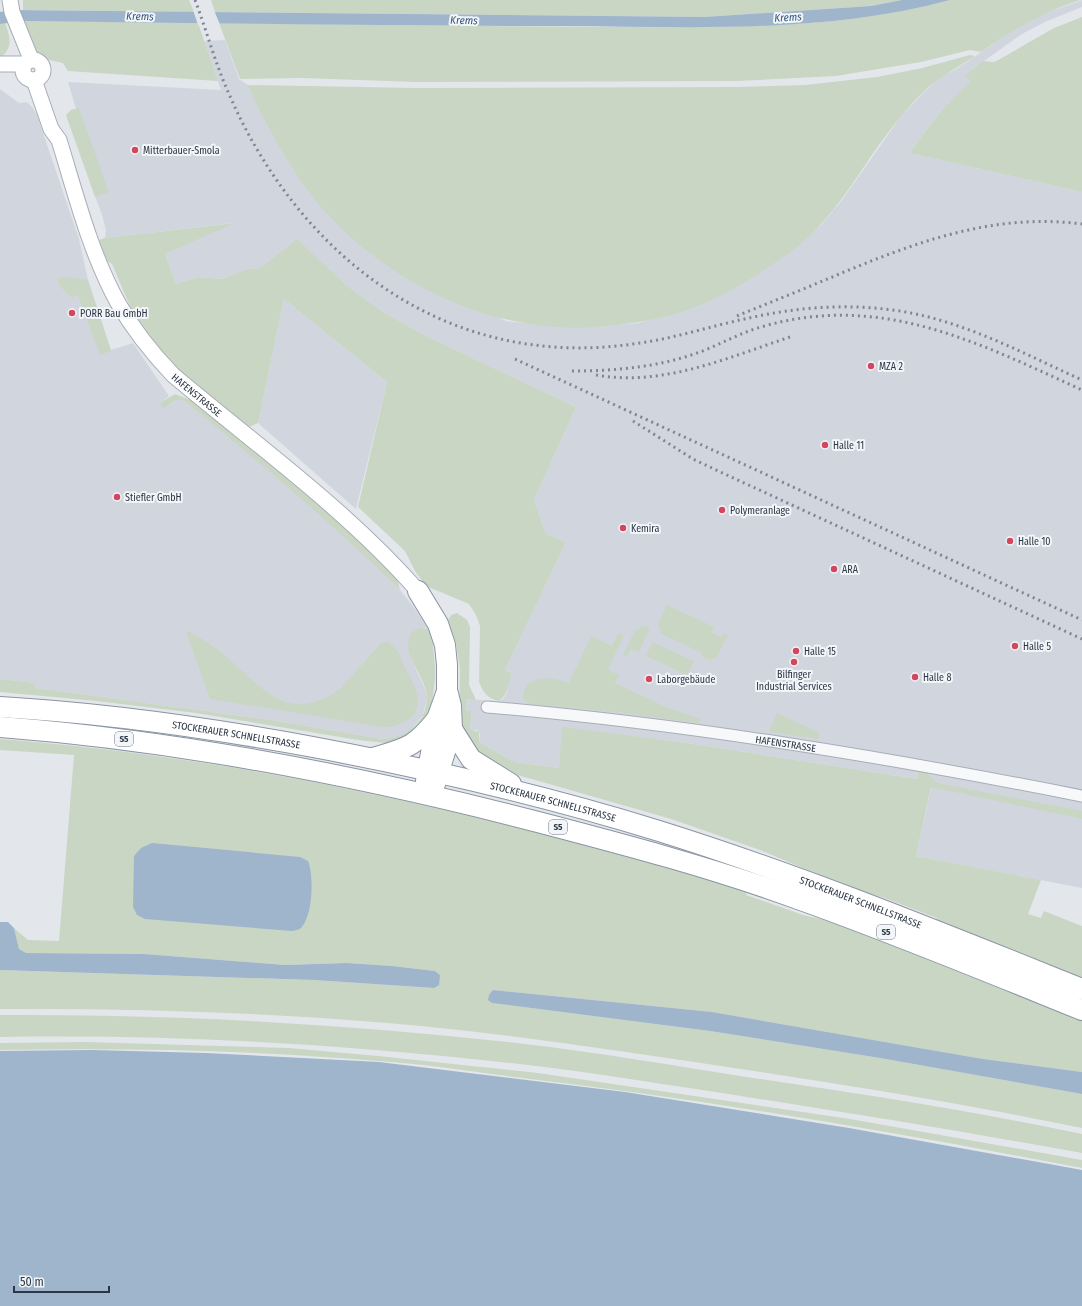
<svg xmlns="http://www.w3.org/2000/svg" width="1082" height="1306" font-family="'Fira Sans Condensed',sans-serif">
<style>
.built{fill:#d1d6de}
.green{fill:#c9d6c4}
.water{fill:#9eb5cc}
.pier{fill:#e3e7ec}
.lines{fill:none;stroke-linecap:round;stroke-linejoin:round}
.street-casing{stroke:#a8aeb7;stroke-width:13}
.secondary-casing{stroke:#a8aeb7;stroke-width:17}
.highway-casing{stroke:#8a94a3;stroke-width:22}
.street{stroke:#f6f8fa;stroke-width:11}
.secondary{stroke:#fff;stroke-width:15}
.highway{stroke:#fff;stroke-width:20}
.rail{stroke:#7c8796;stroke-width:3;stroke-dasharray:2 4;stroke-linecap:butt}
.poi-dot{fill:#d2475f;stroke:#f3f6f9;stroke-width:1.5}
.labels{text-anchor:middle;stroke-width:4;stroke-linejoin:round;paint-order:stroke}
.shield{fill:#f3f6f9;stroke:#666f7b;stroke-width:1}
.shield-label{font-size:9px;font-weight:bold;fill:#2a3545}
.poi-label{font-size:10px;fill:#2a3545;stroke:#f3f6f9;text-anchor:start}
.street-label{font-size:10px;fill:#2a3545;stroke:#f3f6f9}
.water-label{font-size:11px;font-style:italic;fill:#33547a;stroke:#f3f6f9}
</style>
<rect width="100%" height="100%" fill="#e3e7ec"/>
<g class="built">
<path d="M1082,0V7L1045,22L1022,34L973,69L971,82L940,112L909,153L1082,192V888L916,856L933,780L918,771L917,779L680,742L563,728L559,768L514,762L479,742L480,734L477,730H470L472,712L466,711V699L498,701L503,699L507,693L508,682L512,673L505,670L566,542L546,534L534,500L576,407L424,335L383,312L346,285L297,240L259,269L249,268L222,279L198,277L176,284L165,254L233,223L105,238L106,230L102,215L66,115L76,109L68,82L221,90L204,41L225,40L239,79L248,85L294,169L328,215L366,250L506,321L566,327H597L637,323L667,316L696,307L743,283L794,248L821,225L842,200L899,119L922,94L938,79L958,68L1018,27L1041,15Z"/>
<path d="M0,89L19,103L27,102L32,107L37,115L79,239L88,280L111,350L133,343L169,396L161,402L165,408L176,400H183L255,458L353,543L400,590L413,606L428,629L424,628L409,654L425,689L427,698L423,715L411,730L398,737L382,739L271,720L34,688V683L0,679Z"/>
<path d="M284,299L387,382L356,509L258,423Z"/>
</g>
<g class="green">
<path d="M23,0H189L194,12L23,10Z"/>
<path d="M211,0H902L871,6L704,17L215,12Z"/>
<path d="M950,0H1080C1044,12 1012,30 981,52L970,50L921,62L836,76L737,81L415,82L302,78L240,79L219,23C345,25 472,26 598,27C715,27 836,31 950,0Z"/>
<path d="M1082,17V192L909,153L940,112L970,82L965,76L983,61L994,62L1000,59L1054,28Z"/>
<path d="M25,21L198,23L218,81L68,71L63,63L45,59L37,55Z"/>
<path d="M5,23C10,37 14,48 0,58V24Z"/>
<path d="M970,55L975,56C963,64 951,71 939,79C924,89 911,105 899,119C861,164 842,212 793,250C763,272 730,293 696,307C668,318 638,323 608,326C504,337 401,292 329,216C298,183 266,127 248,85L415,88L737,87L805,85L877,77L922,68Z"/>
<path d="M79,108L109,192L95,197L66,115L71,110Z"/>
<path d="M235,223L165,254L176,284L198,277L222,279L249,268L259,269L297,239L346,285L383,312L424,335L576,407L534,500L546,534L566,542L505,670L512,673C507,684 509,696 498,701C487,698 483,692 479,682L480,626L476,615L469,604L426,586L415,571L405,551L358,507L387,382L284,299L258,423L249,427C209,395 164,365 137,319C127,302 120,282 112,264L106,260L99,240L105,238Z"/>
<path d="M62,277L88,280L111,351L100,355L78,295L71,297L58,284V280Z"/>
<path d="M175,394L193,401L259,454L357,537L397,578L400,590C331,522 258,461 183,400H176L165,408L161,407V402Z"/>
<path d="M667,605L714,627L712,633L721,637L723,633L728,635L716,658L709,660L701,656L702,653L661,634L658,624Z"/>
<path d="M457,613L467,620L470,627L469,685L476,700L466,699V711H472L470,729L479,732V742L514,762L559,768L562,727L680,742L917,779L918,771L926,772L937,783L1082,811V819L931,787L916,856L1041,880L1028,914L1041,918L1044,911L1082,926V979L935,923L937,918L882,897L857,891L760,850L671,819L500,770L476,756L459,726L460,668L456,643L448,620L451,615Z"/>
<path d="M645,626L650,628L639,652L631,649L627,657L623,655L635,630Z"/>
<path d="M419,628L428,629L432,636L435,667V679L432,703L420,730L394,744L358,740L196,713L96,701L0,692V679L34,683L35,688L271,720L382,739C408,738 431,719 426,691C423,679 414,666 409,654C408,646 407,640 411,633Z"/>
<path d="M186,631C192,632 199,637 205,641C252,668 278,735 341,688L381,643L388,642C398,648 402,660 406,670C410,678 415,685 417,693C423,716 402,727 383,727L210,699Z"/>
<path d="M618,633L624,635L608,670L619,675L615,683L668,708L701,719L699,723L614,712L530,704L524,700C520,674 553,676 569,683L591,636L612,646Z"/>
<path d="M652,642L694,661L687,675L646,656Z"/>
<path d="M777,713L820,733L818,739L769,732Z"/>
<path d="M0,739C258,759 500,818 747,891L746,895L803,915L833,922L1082,1021V1072L983,1059L712,1012L493,990L492,1003L710,1031L880,1058L1082,1094V1128C971,1105 859,1087 747,1070C639,1054 531,1037 421,1026C281,1013 141,1008 0,1009V970L314,980L434,988L440,975L435,971L392,966L347,963L285,965L144,954L26,953L19,949L14,928L28,940L59,941L74,755L0,750Z"/>
<path d="M0,1015C175,1014 351,1024 525,1044C601,1053 677,1066 753,1078C863,1094 973,1111 1082,1134V1153C960,1131 837,1111 715,1092C655,1083 595,1073 536,1066C357,1045 179,1034 0,1037Z"/>
<path d="M86,1042L289,1048L378,1056L538,1073L850,1119L1082,1160V1168C894,1132 704,1099 514,1077C469,1071 423,1064 378,1061C252,1050 126,1048 0,1050V1043Z"/>
</g>
<g class="water">
<path d="M902,0H950C825,34 689,27 561,26C382,26 204,23 25,21L0,24V12L11,10L704,17L871,6Z"/>
<path d="M152,843L300,857L308,861C314,876 313,915 301,928C299,930 295,930 292,931L145,919L137,915L133,907L134,856L141,848Z"/>
<path d="M0,922H8L14,928L19,949L26,953L144,954L285,965L347,963L392,966L435,971L440,975L439,985L434,988L314,980L0,970Z"/>
<path d="M493,990L712,1012L983,1059L1082,1072V1094L880,1058L710,1031L492,1003L488,1000L489,995Z"/>
<path d="M92,1050L206,1053L379,1062L625,1092L849,1128L1082,1170V1306H0V1051Z"/>
</g>
<path class="pier" d="M193,10H214L220,25H198Z"/>
<g class="lines">
<g class="street-casing">
<g id="street">
<path id="s1" d="M487,707C687,724 885,757 1082,796"/>
</g>
</g>
<g class="secondary-casing">
<g id="secondary">
<path d="M10,0L12,12L31,59"/>
<circle cx="33" cy="70" r="10"/>
<path d="M0,64H25"/>
<path id="s2" d="M34,80L51,129L59,140C76,195 90,252 118,303C133,329 152,353 173,375C256,445 346,509 418,591"/>
</g>
</g>
<g class="highway-casing">
<g id="highway">
<path d="M418,591L438,624L445,645L447,665V690L451,706L452,729L435,784"/>
<path id="s3" d="M0,707C105,713 210,728 313,747C430,769 546,796 659,831C803,876 942,933 1082,989"/>
<path d="M0,727C183,741 361,776 538,822C626,845 713,868 798,899C894,933 988,972 1082,1010"/>
<path d="M452,729L471,759L511,784"/>
<path d="M373,758C406,748 414,748 436,720"/>
<path d="M426,781L437,719L446,694"/>
</g>
</g>
<use href="#street" class="street"/>
<use href="#secondary" class="secondary"/>
<use href="#highway" class="highway"/>
<g class="rail">
<path d="M195,0C206,29 214,59 226,87C296,255 445,371 633,344C673,339 711,326 749,318C793,308 839,304 884,309C955,316 1018,351 1082,380"/>
<path d="M737,316C773,301 809,287 844,272C922,240 996,213 1082,224"/>
<path d="M515,359L1082,620"/>
<path d="M572,371C616,371 659,367 700,352C721,344 740,333 761,327C880,292 977,342 1082,390"/>
<path d="M596,375C664,387 729,357 793,336"/>
<path d="M633,421L693,459L714,469L1082,639"/>
</g>
</g>
<g class="poi-dot">
<circle cx="135" cy="150" r="4"/>
<circle cx="72" cy="313" r="4"/>
<circle cx="871" cy="366" r="4"/>
<circle cx="825" cy="445" r="4"/>
<circle cx="117" cy="497" r="4"/>
<circle cx="722" cy="510" r="4"/>
<circle cx="623" cy="528" r="4"/>
<circle cx="1010" cy="541" r="4"/>
<circle cx="834" cy="569" r="4"/>
<circle cx="1015" cy="646" r="4"/>
<circle cx="796" cy="651" r="4"/>
<circle cx="794" cy="662" r="4"/>
<circle cx="915" cy="677" r="4"/>
<circle cx="649" cy="679" r="4"/>
</g>
<g class="labels">
<g class="shield">
<rect x="115" y="732" width="18" height="14" rx="3"/>
<rect x="549" y="820" width="18" height="14" rx="3"/>
<rect x="877" y="925" width="18" height="14" rx="3"/>
</g>
<g class="shield-label">
<text x="124" y="742">S5</text>
<text x="558" y="830">S5</text>
<text x="886" y="935">S5</text>
</g>
<g class="poi-label">
<text x="143" y="154">Mitterbauer-Smola</text>
<text x="80" y="317">PORR Bau GmbH</text>
<text x="879" y="370">MZA 2</text>
<text x="833" y="449">Halle 11</text>
<text x="125" y="501">Stiefler GmbH</text>
<text x="730" y="514">Polymeranlage</text>
<text x="631" y="532">Kemira</text>
<text x="1018" y="545">Halle 10</text>
<text x="842" y="573">ARA</text>
<text x="1023" y="650">Halle 5</text>
<text x="804" y="655">Halle 15</text>
<text x="794" y="678" text-anchor="middle">Bilfinger<tspan x="794" dy="12">Industrial Services</tspan></text>
<text x="923" y="681">Halle 8</text>
<text x="657" y="683">Laborgebäude</text>
</g>
<g class="street-label">
<text dy="4" stroke="none"><textPath href="#s2" startOffset="361">HAFENSTRASSE</textPath></text>
<text dy="4" stroke="none"><textPath href="#s3" startOffset="238">STOCKERAUER SCHNELLSTRASSE</textPath></text>
<text dy="4" stroke="none"><textPath href="#s1" startOffset="301">HAFENSTRASSE</textPath></text>
<text dy="4" stroke="none"><textPath href="#s3" startOffset="562">STOCKERAUER SCHNELLSTRASSE</textPath></text>
<text dy="4" stroke="none"><textPath href="#s3" startOffset="886">STOCKERAUER SCHNELLSTRASSE</textPath></text>
</g>
<g class="water-label">
<text transform="translate(140 16) rotate(1)" y="4">Krems</text>
<text transform="translate(788 17) rotate(-3)" y="4">Krems</text>
<text transform="translate(464 20) rotate(1)" y="4">Krems</text>
</g>
</g>
<path d="M14 1286v6h95v-6" fill="none" stroke="#2a3545" stroke-width="2"/>
<text x="20" y="1286" font-size="12" fill="#2a3545" stroke="#f3f6f9" stroke-width="3" paint-order="stroke">50 m</text>
</svg>
